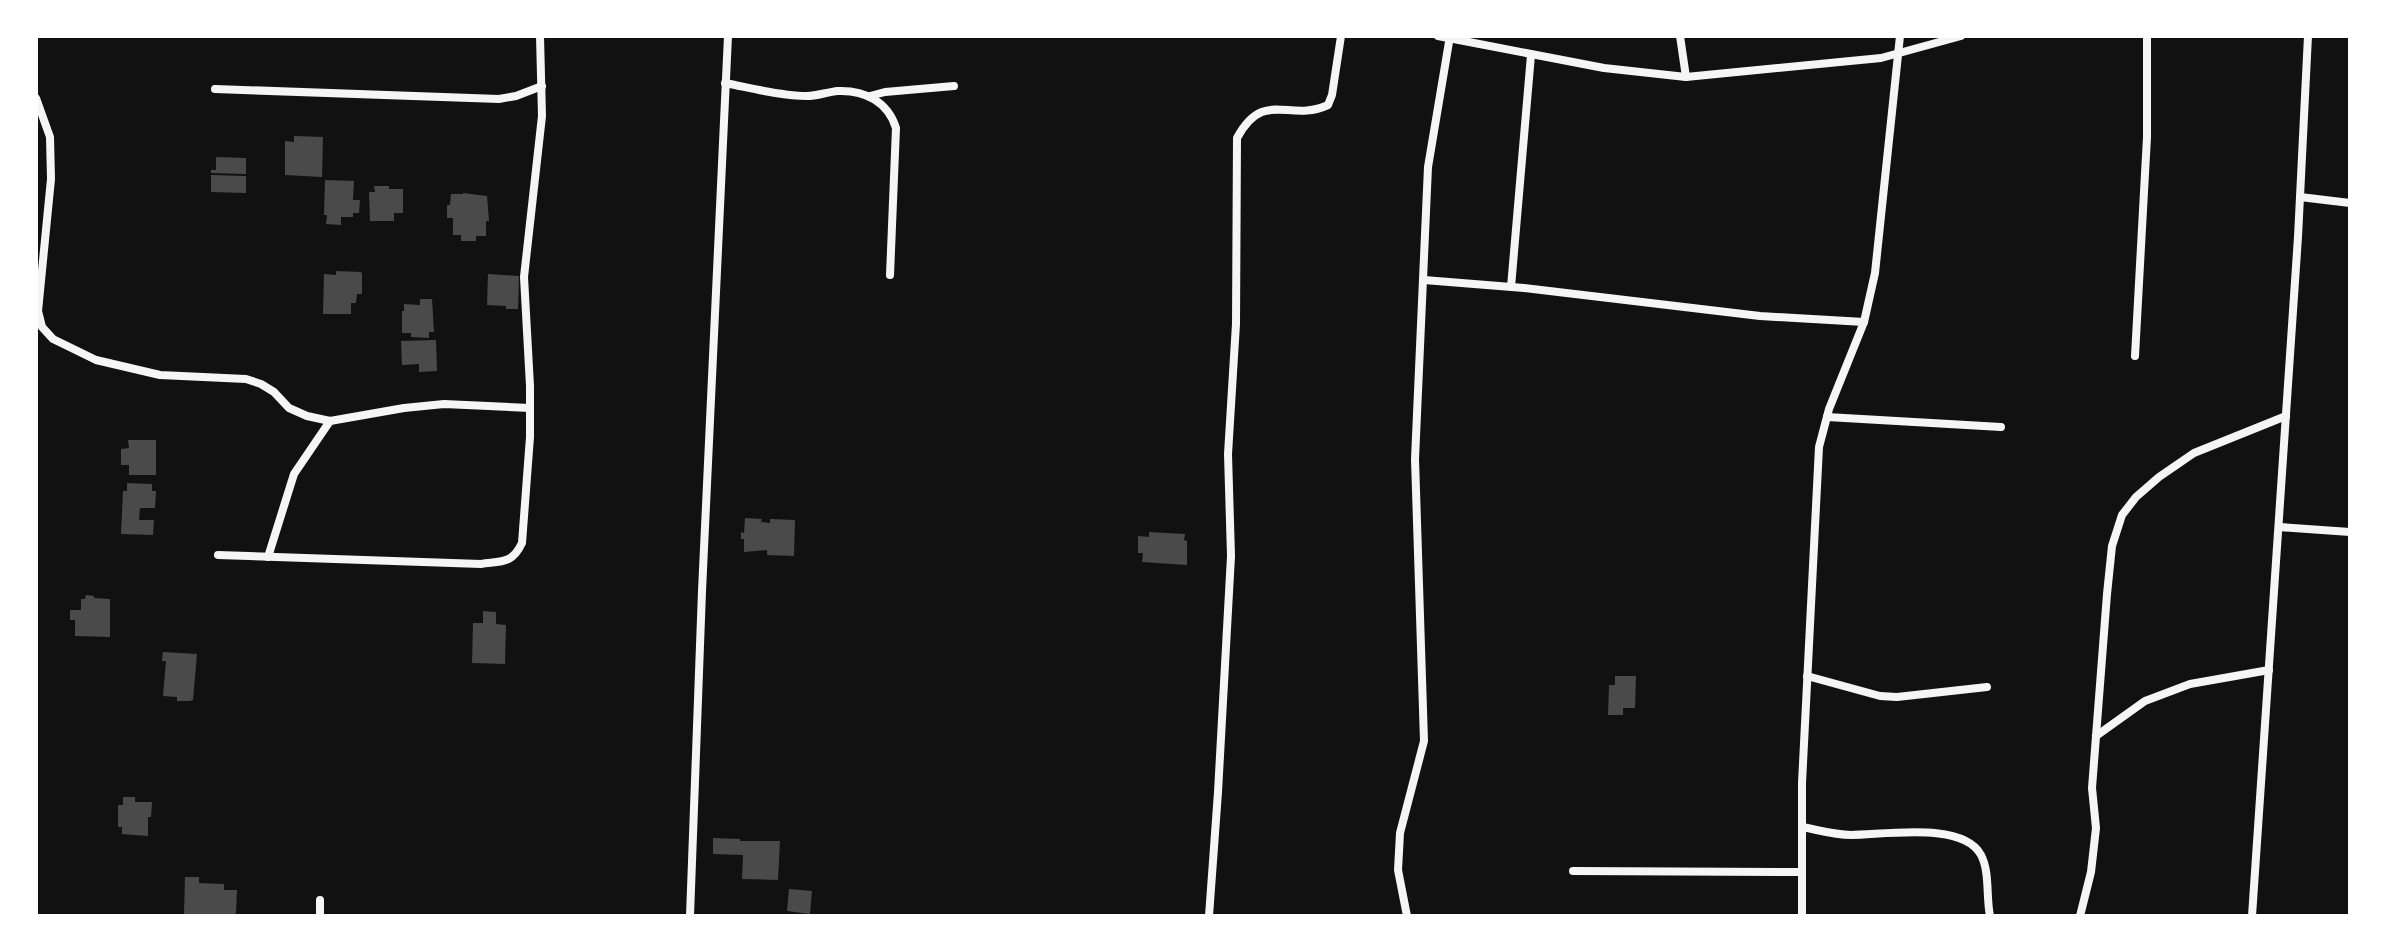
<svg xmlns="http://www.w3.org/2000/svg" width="2386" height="952" font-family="'Source Sans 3',sans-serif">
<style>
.building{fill:#4a4a4a}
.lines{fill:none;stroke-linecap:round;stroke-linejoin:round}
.minor{stroke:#f5f5f5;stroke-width:8}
</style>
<rect width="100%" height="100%" fill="#111"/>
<g class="building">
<path d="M294,136L323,137L322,177L285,175V141L294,142Z"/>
<path d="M216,157L246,158V174L211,173V170H216Z"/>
<path d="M211,175L246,176V193L211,192Z"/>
<path d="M325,180L354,181L353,200H360L359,213H353V217H341V225L326,224L327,215H324Z"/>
<path d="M374,186H389V189H403V213H394V221H370L369,192H375Z"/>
<path d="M463,193L487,196L489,221H486V236H476V241H461V235H453V218H447V205H450L451,194H463Z"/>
<path d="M336,271L361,272L362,274V294H357L356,303H351V314H323L324,274L336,275Z"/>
<path d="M488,274L519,276L518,309H506V306L487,305Z"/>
<path d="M420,299H432L434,332H429V338L411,337V333H402V311H404V304L420,305Z"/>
<path d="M436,340L437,371L419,372V364L402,365L401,341Z"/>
<path d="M128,440H156V475H129V465H121V449L129,448Z"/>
<path d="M127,483L152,484V491H156L155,508H140L139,520H154L153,535L121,534L123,491H127Z"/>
<path d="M745,518L762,519L761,522L770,523V519L795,520L794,556L767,555V550L744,552V539H741V532L744,533Z"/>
<path d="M1149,532L1185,534L1184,540L1187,541V565L1142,562L1143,553H1138V536L1149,537Z"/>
<path d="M86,595L94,596V598L110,599V637L75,636V620H70V610H81V599H85Z"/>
<path d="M483,611L496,612V624L506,625L505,664L472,663L473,623H483Z"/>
<path d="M163,652L197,654L193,700L190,701H177V697L163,696L166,661H162Z"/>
<path d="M1615,676H1636L1635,708H1623V715H1608L1609,685H1615Z"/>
<path d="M123,797H135V802H152L151,817H148V836L122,834V827H118V805H123Z"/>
<path d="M713,838L740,839V841H780L778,880L742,879L743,855L713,854Z"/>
<path d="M185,877H199V883L224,884V890H237L236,913L233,916L184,914Z"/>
<path d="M789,889L812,891L810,914L787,911Z"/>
</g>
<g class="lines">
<g class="minor">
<path d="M1438,36L1604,68L1686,77L1881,58L1961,36"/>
<path d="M1680,36L1686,77"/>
<path d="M725,83C751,88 780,96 807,96C817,96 827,92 838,91C865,90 888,102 896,128L890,275"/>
<path d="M215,89L499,99L516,96L542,86"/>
<path d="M870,96L885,92L954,86"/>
<path d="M36,98L50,137L51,179L38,311L42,327L53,339L96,360L160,375L246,379L261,384L274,392L289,408L307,416L330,421L404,408L444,404L530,408"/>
<path d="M2300,197L2350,203"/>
<path d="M1424,280L1524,288L1760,316L1864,322"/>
<path d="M1511,287L1531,55"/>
<path d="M2135,356L2147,137V36"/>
<path d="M1827,417L2001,427"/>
<path d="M2279,527L2350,532"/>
<path d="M218,555L481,564C502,561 512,564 522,543L530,437V386L524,277L542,116L540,36"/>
<path d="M268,557L294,474L330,421"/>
<path d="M1807,676L1880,696L1897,697L1987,687"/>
<path d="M2096,736L2145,701L2190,684L2269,670"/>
<path d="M1802,827C1818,830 1835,835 1851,835C1883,835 1963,821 1981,855C1990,872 1986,897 1990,916"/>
<path d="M1573,871L1800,872"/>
<path d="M320,916V900"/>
<path d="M690,916L702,591L728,36"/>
<path d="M1209,916L1218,792L1231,556L1228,454L1236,324L1237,138C1264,88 1289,123 1328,105L1332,95L1341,36"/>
<path d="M1407,916L1398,870L1400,833L1424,741L1415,459L1428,167L1450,36"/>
<path d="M1802,916V783L1819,447L1829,409L1864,322L1875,273L1900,36"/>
<path d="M2080,916L2091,872L2096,828L2092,788L2107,594L2112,546L2122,515L2136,497L2159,477L2194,453L2286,416"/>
<path d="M2252,916L2298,237L2308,36"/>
</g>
</g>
<rect width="2386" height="952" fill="none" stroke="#ffffff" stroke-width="76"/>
</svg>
